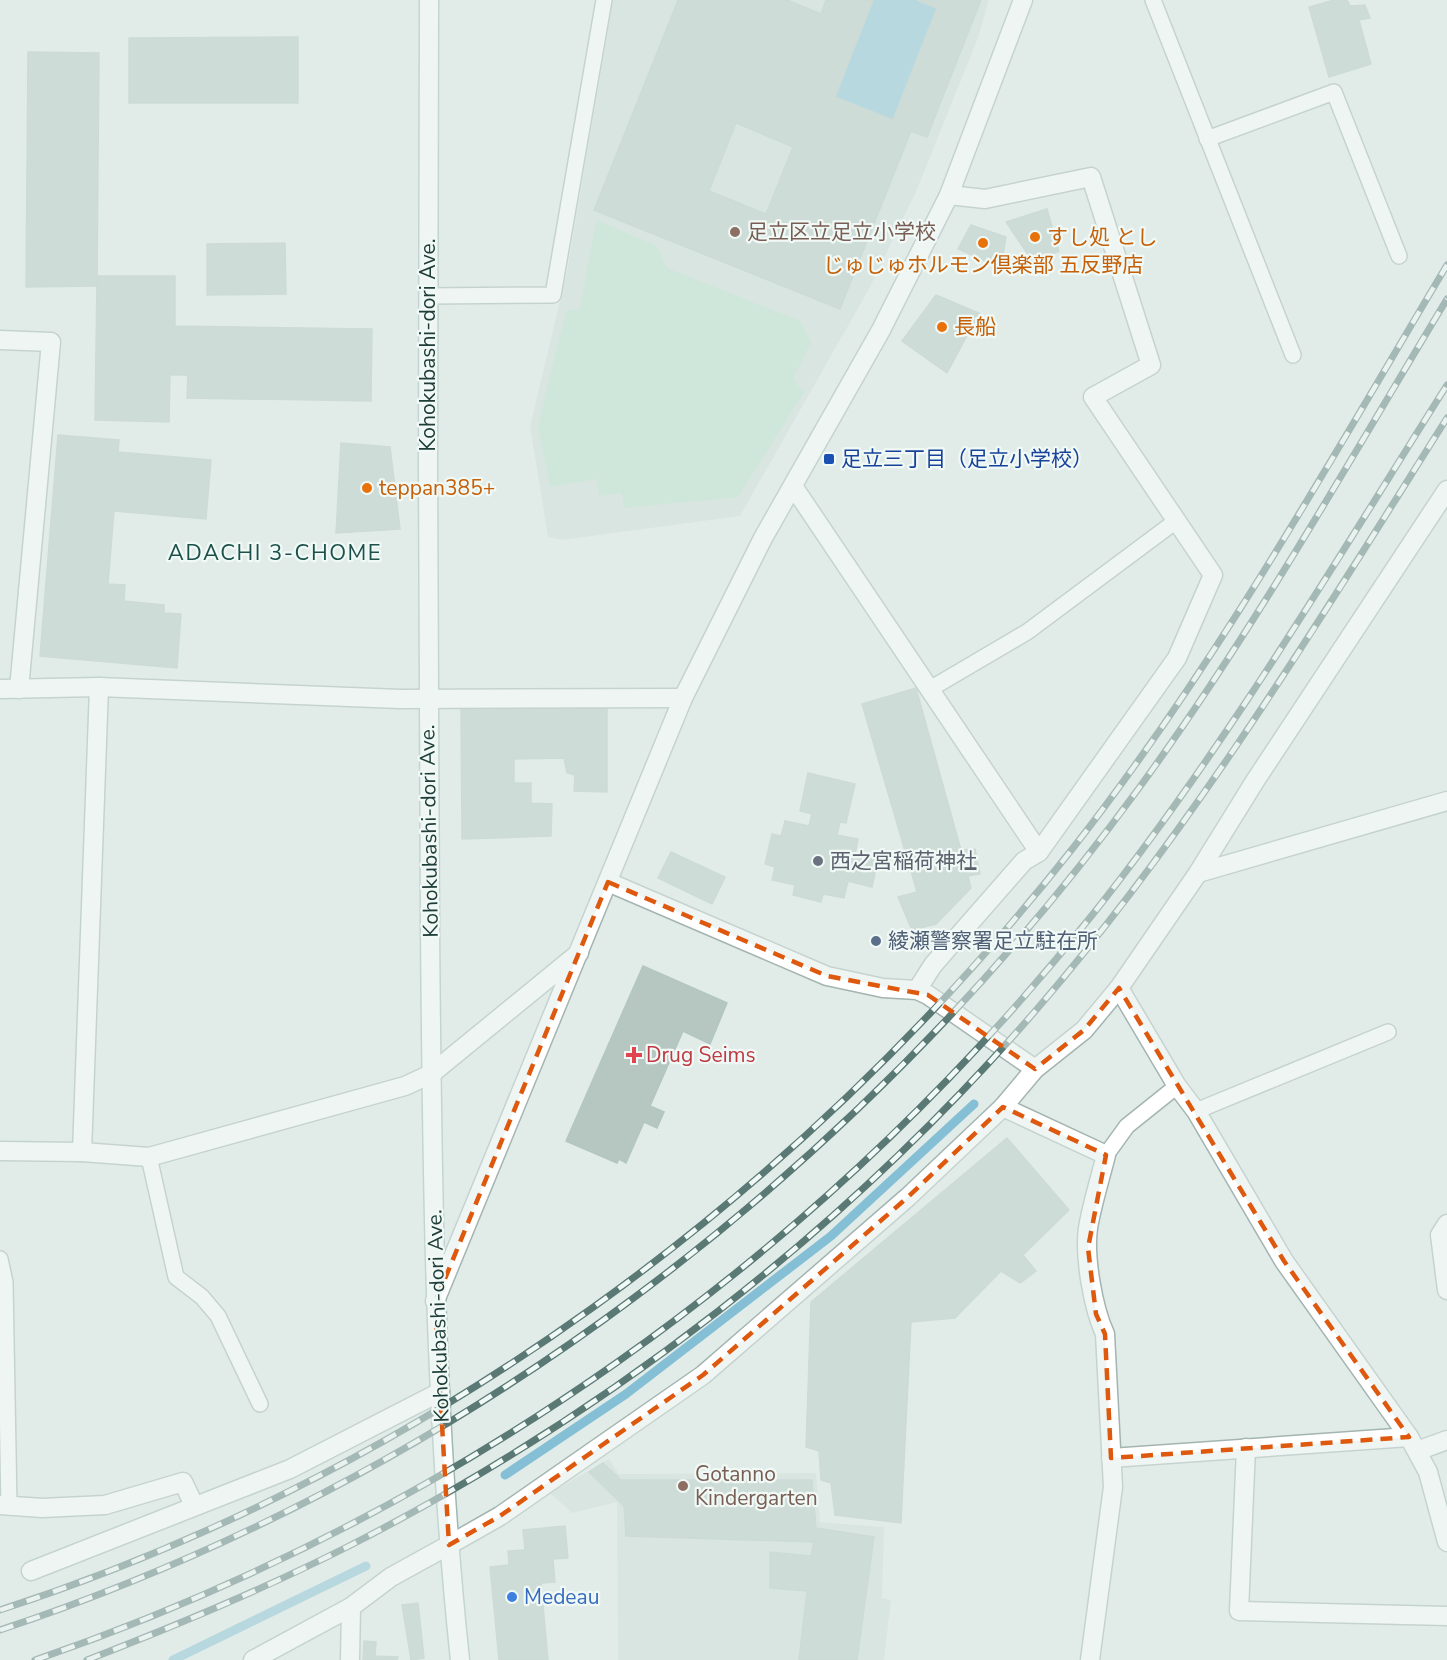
<svg xmlns="http://www.w3.org/2000/svg" width="1447" height="1660" font-family="'Nunito Sans','Noto Sans JP',sans-serif">
<style>
.built{fill:#cfdcd8}
.green{fill:#b8dfc7}
.water{fill:#85bfd5}
.lines{fill:none;stroke-linecap:round;stroke-linejoin:round}
.stream{stroke:#85bfd5;stroke-width:9}
.building{fill:#b6c7c2;stroke:#b3c6c1;stroke-width:1.5;fill-rule:evenodd}
.service-casing{stroke:#a3b4b1;stroke-width:18}
.minor-casing{stroke:#a3b4b1;stroke-width:21}
.tertiary-casing{stroke:#a3b4b1;stroke-width:21}
.secondary-casing{stroke:#9eb9b2;stroke-width:21}
.service{stroke:#fff;stroke-width:15}
.minor{stroke:#fff;stroke-width:18}
.tertiary{stroke:#fff;stroke-width:18}
.secondary{stroke:#fff;stroke-width:18}
.rail-casing{stroke:#5a7975;stroke-width:7}
.rail{stroke:#f1f9f6;stroke-width:4.5;stroke-dasharray:14;stroke-linecap:butt}
.marked{fill:none;stroke:#de580e;stroke-width:4.5;stroke-dasharray:12 8;stroke-linejoin:round}
.education-dot{fill:#8d6e63;stroke:#f1f9f6;stroke-width:2}
.food-dot{fill:#e8710a;stroke:#f1f9f6;stroke-width:2}
.transit-dot{fill:#1a4fb4;stroke:#f1f9f6;stroke-width:2}
.worship-dot{fill:#6b7280;stroke:#f1f9f6;stroke-width:2}
.service-dot{fill:#5c6f8a;stroke:#f1f9f6;stroke-width:2}
.health-dot{fill:#e0444e;stroke:#f1f9f6;stroke-width:2}
.shop-dot{fill:#3f7fe0;stroke:#f1f9f6;stroke-width:2}
.labels{text-anchor:middle;stroke-width:4.5;stroke-linejoin:round;paint-order:stroke}
.education-label{font-size:21px;fill:#785e54;stroke:#f1f9f6;text-anchor:start}
.food-label{font-size:21px;fill:#c56008;stroke:#f1f9f6;text-anchor:start}
.street-label{font-size:21px;fill:#203e39;stroke:#f1f9f6}
.transit-label{font-size:21px;fill:#164399;stroke:#f1f9f6;text-anchor:start}
.worship-label{font-size:21px;fill:#5b616d;stroke:#f1f9f6;text-anchor:start}
.service-label{font-size:21px;fill:#4e5e75;stroke:#f1f9f6;text-anchor:start}
.health-label{font-size:21px;fill:#be3a42;stroke:#f1f9f6;text-anchor:start}
.shop-label{font-size:21px;fill:#366cbe;stroke:#f1f9f6;text-anchor:start}
.neighbourhood-label{font-size:22px;letter-spacing:1.5px;fill:#1b514a;stroke:#f1f9f6}
</style>
<rect width="100%" height="100%" fill="#e1ece9"/>
<g class="built">
<path d="M613,0H989L978,38L916,192L869,289L740,516L562,540L548,537L530,426L567,272Z"/>
<path d="M609,1459L619,1474L816,1473L820,1522L884,1527L882,1598L891,1600L884,1660H618L617,1502L572,1513L550,1493Z"/>
</g>
<path class="green" d="M596,220L657,246L667,268L800,321L811,342L793,379L804,392L738,497L624,508L622,493L599,496L597,479L550,487L538,427L566,311L580,309Z"/>
<path class="water" d="M873,0H917L937,8L893,120L835,97Z"/>
<g class="lines">
<g class="stream">
<path d="M505,1475L626,1394L831,1236L974,1104"/>
<path d="M173,1660L366,1566"/>
</g>
</g>
<g class="building">
<path d="M678,0H787L821,14L826,0H873L835,97L893,120L937,8L917,0H981L927,137L911,131L840,309L594,210ZM736,123L793,147L766,214L709,191Z"/>
<path d="M1334,0H1347L1350,6L1365,5L1370,18L1359,20L1371,64L1329,77L1309,7Z"/>
<path d="M298,37V103H129V38Z"/>
<path d="M28,52L99,53L97,286L26,287Z"/>
<path d="M1047,209L1059,251L1033,262L1006,222Z"/>
<path d="M971,225L1006,237L1001,268L958,249Z"/>
<path d="M285,243L286,294L207,295V244Z"/>
<path d="M97,276H175V326L372,329L371,401L187,398L188,375H170L169,422L95,420Z"/>
<path d="M936,295L979,313L947,373L902,341Z"/>
<path d="M58,435L119,440L118,452L211,460L206,519L114,511L108,584L125,585L124,601L164,605V613L181,614L177,668L40,656Z"/>
<path d="M341,443L390,447L400,529L336,533Z"/>
<path d="M916,688L961,850L975,849L980,874L968,876L971,888L936,924L912,930L898,897L917,892L862,704Z"/>
<path d="M607,706V792L574,791L575,775L567,773L564,758L514,759V783H531V803L552,804L551,836L462,839L461,707Z"/>
<path d="M808,773L855,784L846,823L840,822L837,835L858,839L855,854L878,860L872,887L848,881L844,898L823,894L821,902L793,895L795,885L772,880L775,867L765,864L772,834L781,836L785,821L809,826L812,814L800,811Z"/>
<path d="M671,852L725,877L712,904L658,878Z"/>
<path d="M643,966L727,1003L710,1044L683,1031L650,1106L664,1112L657,1128L644,1122L626,1163L619,1159L617,1163L566,1141Z"/>
<path d="M1007,1138L1069,1210L1023,1255L1036,1271L1020,1283L1001,1271L955,1318L911,1322L901,1523L835,1515L831,1483L821,1480L819,1451L806,1447L811,1302Z"/>
<path d="M603,1463L621,1480H812L816,1528L874,1537L857,1660H799L807,1591L770,1588V1552L811,1556L814,1542L626,1536L624,1506L589,1472Z"/>
<path d="M565,1526L568,1558L553,1559L555,1582L541,1583L548,1660H499L490,1567L509,1565L508,1551L525,1550L523,1530Z"/>
<path d="M418,1603L424,1658L411,1660L402,1605Z"/>
<path d="M364,1641L376,1642L375,1656L398,1657L397,1660H363Z"/>
</g>
<g class="lines">
<g class="service-casing">
<g id="service">
<path d="M1153,0L1293,355"/>
<path d="M1207,139L1334,92L1399,256"/>
<path d="M428,296L553,295L604,0"/>
<path d="M930,689L1027,632L1176,521"/>
<path d="M1196,1111L1388,1032"/>
<path d="M1106,1155L1127,1126L1177,1086"/>
<path d="M149,1157L176,1277L202,1297L218,1316L260,1404"/>
<path d="M0,1259L5,1282L9,1507"/>
</g>
</g>
<g class="minor-casing">
<g id="minor">
<path d="M0,340L51,342L19,689"/>
<path d="M793,486L1039,852"/>
<path d="M0,689L99,687L400,699L683,698"/>
<path d="M1198,873L1447,801"/>
<path d="M608,882L827,976L883,988L917,990L928,995L1035,1069"/>
<path d="M1119,988L1177,1086L1196,1111L1284,1261L1409,1437L1428,1472L1447,1542"/>
<path d="M917,990L933,965L1024,861L1039,852L1177,658L1213,575L1093,397L1151,365L1091,177L985,199L949,195"/>
<path d="M1003,1107L1106,1155C1100,1179 1092,1204 1088,1228C1084,1257 1093,1308 1105,1334L1113,1487L1090,1660"/>
<path d="M0,1151L82,1152L149,1157L405,1086L431,1074L579,953"/>
<path d="M82,1152L99,687"/>
<path d="M1447,1224L1440,1235L1447,1290"/>
<path d="M1246,1448L1239,1611L1447,1616"/>
<path d="M1417,1451L1447,1440"/>
<path d="M1111,1458L1409,1437"/>
<path d="M0,1505L42,1508L105,1505L183,1482L194,1505"/>
<path d="M449,1545L500,1516L703,1375L908,1197L1003,1107L1035,1069L1084,1030L1119,988L1198,873L1255,781L1447,490"/>
<path d="M31,1571L290,1469L440,1392"/>
<path d="M350,1660L351,1607"/>
</g>
</g>
<g class="tertiary-casing">
<g id="tertiary">
<path d="M435,1301L683,698L763,538L881,330L949,195L1023,0"/>
<path d="M253,1660L351,1607L391,1577L449,1545"/>
</g>
</g>
<g class="secondary-casing">
<path id="secondary" d="M429,0C428,309 427,618 430,927C432,1171 434,1416 460,1660"/>
</g>
<use href="#service" class="service"/>
<use href="#minor" class="minor"/>
<use href="#tertiary" class="tertiary"/>
<use href="#secondary" class="secondary"/>
<g class="rail-casing">
<g id="rail">
<path d="M0,1610C422,1473 799,1196 1073,848C1215,667 1329,463 1447,265"/>
<path d="M0,1630C457,1478 856,1175 1139,788C1253,632 1348,463 1447,299"/>
<path d="M35,1660C450,1517 819,1258 1093,914C1225,748 1334,564 1447,385"/>
<path d="M87,1660C175,1626 262,1590 347,1547C607,1415 847,1229 1037,1009C1194,827 1319,621 1447,418"/>
</g>
</g>
<use href="#rail" class="rail"/>
</g>
<path d="M0 0H1447V1660H0ZM608,882L827,976L928,995L1035,1069L1084,1030L1119,988L1284,1261L1409,1437L1111,1458L1105,1334L1096,1314L1088,1248L1106,1155L1003,1107L908,1197L703,1375L500,1516L449,1545L435,1303Z" fill="#e1ece9" fill-opacity=".55" fill-rule="evenodd"/>
<path class="marked" d="M608,882L827,976L928,995L1035,1069L1084,1030L1119,988L1284,1261L1409,1437L1111,1458L1105,1334L1096,1314L1088,1248L1106,1155L1003,1107L908,1197L703,1375L500,1516L449,1545L435,1303Z"/>
<g class="education-dot">
<circle cx="735" cy="232" r="6"/>
<circle cx="683" cy="1486" r="6"/>
</g>
<g class="food-dot">
<circle cx="1035" cy="237" r="6"/>
<circle cx="983" cy="243" r="6"/>
<circle cx="942" cy="327" r="6"/>
<circle cx="367" cy="488" r="6"/>
</g>
<rect class="transit-dot" x="823" y="453" width="12" height="12" rx="3"/>
<circle class="worship-dot" cx="818" cy="861" r="6"/>
<circle class="service-dot" cx="876" cy="941" r="6"/>
<path class="health-dot" d="M631 1046h6v6h6v6h-6v6h-6v-6h-6v-6h6z"/>
<circle class="shop-dot" cx="512" cy="1597" r="6"/>
<g class="labels">
<g class="education-label">
<text x="747" y="239">足立区立足立小学校</text>
<text x="695" y="1481">Gotanno<tspan x="695" dy="24">Kindergarten</tspan></text>
</g>
<g class="food-label">
<text x="1047" y="244">すし処 とし</text>
<text x="983" y="272" text-anchor="middle">じゅじゅホルモン倶楽部 五反野店</text>
<text x="954" y="334">長船</text>
<text x="379" y="495">teppan385+</text>
</g>
<g class="street-label">
<text transform="translate(428 345) rotate(-90)" y="7">Kohokubashi-dori Ave.</text>
<text transform="translate(429 831) rotate(-91)" y="7">Kohokubashi-dori Ave.</text>
<text transform="translate(438 1316) rotate(-92)" y="7">Kohokubashi-dori Ave.</text>
</g>
<g class="transit-label">
<text x="841" y="466">足立三丁目（足立小学校）</text>
</g>
<g class="worship-label">
<text x="830" y="868">西之宮稲荷神社</text>
</g>
<g class="service-label">
<text x="888" y="948">綾瀬警察署足立駐在所</text>
</g>
<g class="health-label">
<text x="646" y="1062">Drug Seims</text>
</g>
<g class="shop-label">
<text x="524" y="1604">Medeau</text>
</g>
<g class="neighbourhood-label">
<text x="275" y="560">ADACHI 3-CHOME</text>
</g>
</g>
</svg>
